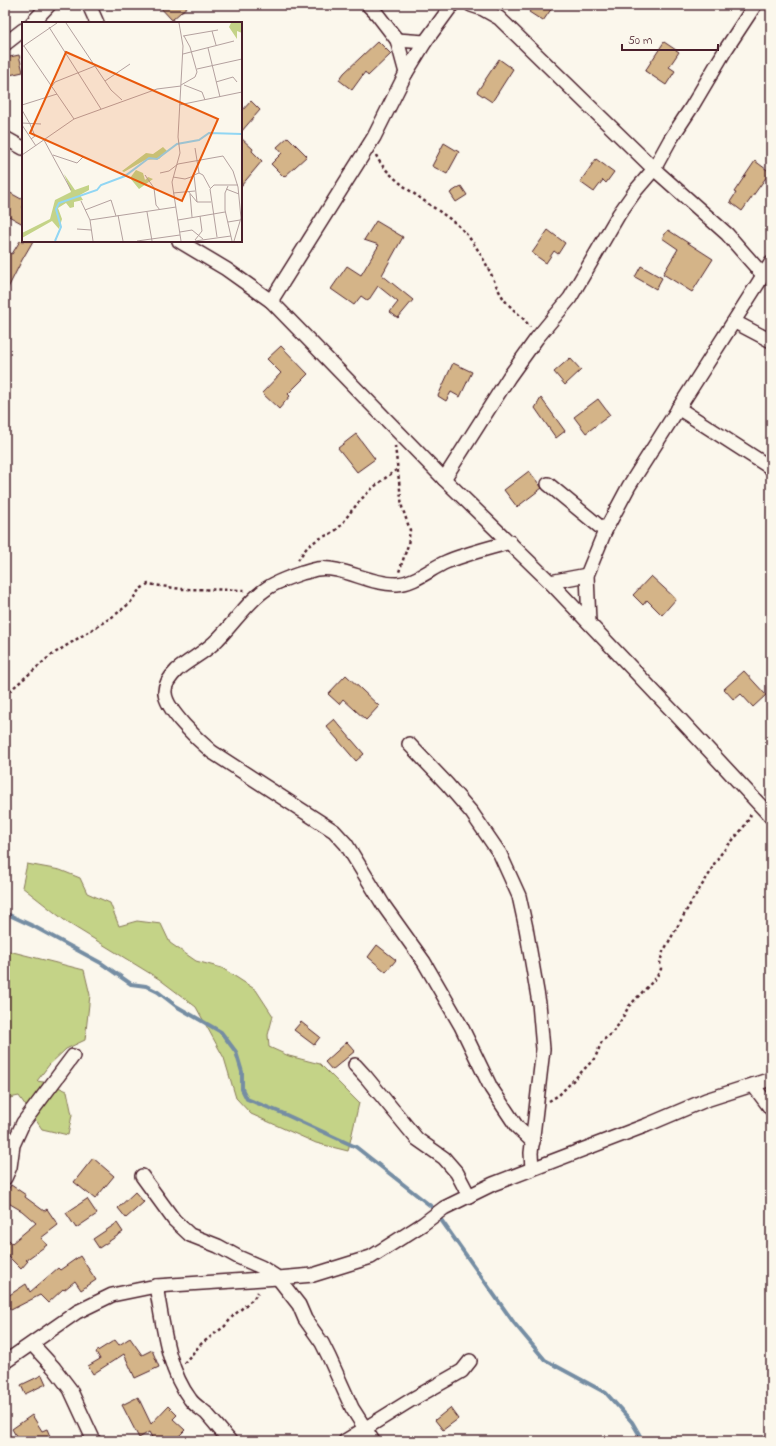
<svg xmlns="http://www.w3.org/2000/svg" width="776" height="1446" font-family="'Indie Flower',sans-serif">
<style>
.green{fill:#c4d387;stroke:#877959}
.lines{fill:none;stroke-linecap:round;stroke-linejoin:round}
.stream{stroke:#758da3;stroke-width:4}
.building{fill:#d4b488;stroke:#4a1f2b}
.minor-casing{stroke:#4a1f2b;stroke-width:16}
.path{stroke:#4a1f2b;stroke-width:2.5;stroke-dasharray:3 3;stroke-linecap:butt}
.minor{stroke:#fbf7ec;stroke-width:13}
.inset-river{fill:none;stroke:#91d6f3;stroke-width:2}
.inset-road{fill:none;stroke:#b4a19f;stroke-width:1}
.view{fill:#e8590c;fill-opacity:0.15;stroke:#e8590c;stroke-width:2}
.inset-edge{fill:none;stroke:#4a1f2b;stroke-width:2}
</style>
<rect width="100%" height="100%" fill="#fbf7ec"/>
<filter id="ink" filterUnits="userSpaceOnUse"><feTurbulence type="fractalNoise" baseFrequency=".025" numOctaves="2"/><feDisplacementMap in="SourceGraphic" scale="8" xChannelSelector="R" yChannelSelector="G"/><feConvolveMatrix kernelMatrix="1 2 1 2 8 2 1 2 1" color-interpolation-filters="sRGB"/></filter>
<g filter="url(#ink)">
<g class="green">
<path d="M27,864L60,870L80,878L87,893L110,903L119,926L137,921L161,924L170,943L196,961L222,968L256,990L273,1016L268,1035L269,1047L289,1056L320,1064L359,1103L348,1151L316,1143L251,1114L236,1098L224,1058L196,1007L159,979L68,923L22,887Z"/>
<path d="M5,950L84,970L90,995L85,1040L66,1049L49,1065L37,1081L49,1083L67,1091L72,1115L68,1135L42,1129L19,1096L5,1099Z"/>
</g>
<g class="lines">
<path class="stream" d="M5,913L33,926L101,963L131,984L146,986L158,992L176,1006L221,1032L236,1052L242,1072V1089L247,1099L282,1113L356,1147L432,1207L514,1323L545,1360L606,1393L632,1422L643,1441"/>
</g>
<g class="building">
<path d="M158,5H189L172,20Z"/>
<path d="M534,5H554L543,21L529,12Z"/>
<path d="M378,41L391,54L368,76L365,72L352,90L339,80L344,73Z"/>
<path d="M664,42L679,52L669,67L675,71L666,85L645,71Z"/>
<path d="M19,55L23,72L5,76V58Z"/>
<path d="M499,59L513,69L492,102L477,92Z"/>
<path d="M251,101L260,110L241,132V112Z"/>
<path d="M288,137L307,156L284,177L271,164L282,153L277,147Z"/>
<path d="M241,138L253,149L252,151L262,161L241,186Z"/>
<path d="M444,143L459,152L447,174L432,166Z"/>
<path d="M596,159L614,172L606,183L603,180L594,192L580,182Z"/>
<path d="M755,161L770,172L742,211L730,202L736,193L734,192Z"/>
<path d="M461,186L467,195L456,202L450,193Z"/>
<path d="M5,190L23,200V224L5,214Z"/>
<path d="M376,221L403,237L382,275L413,300L398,318L390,312L398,302L378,286L368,301L361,296L354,305L331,289L347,266L361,275L379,245L364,240Z"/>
<path d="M548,230L565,243L558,254L554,251L546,263L532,253Z"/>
<path d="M668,230L713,259L692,292L663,274L678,249L662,238Z"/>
<path d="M20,241H33L22,260L5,294V250L12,254Z"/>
<path d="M641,266L662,278L656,289L635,277Z"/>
<path d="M281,346L308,374L288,394L290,396L279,409L262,393L281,373L267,359Z"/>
<path d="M570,358L581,370L565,385L554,372Z"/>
<path d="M453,363L472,372L460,397L451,392L446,401L438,396Z"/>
<path d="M541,398L565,431L556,438L535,408Z"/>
<path d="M598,399L610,415L586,433L574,417Z"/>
<path d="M356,434L375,459L357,472L338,448Z"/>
<path d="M529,471L542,488L517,507L504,490Z"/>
<path d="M651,576L676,599L662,615L647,600L643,605L633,595Z"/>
<path d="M744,671L766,695L753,707L741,694L734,700L724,689Z"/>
<path d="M346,675L379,706L366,720L343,699L339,704L328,694Z"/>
<path d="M334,719L364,754L356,761L326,726Z"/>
<path d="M377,945L396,960L386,972L368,957Z"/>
<path d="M301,1022L320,1037L314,1045L294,1030Z"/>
<path d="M347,1042L355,1051L332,1070L325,1062Z"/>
<path d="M93,1158L114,1176L95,1199L74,1182Z"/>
<path d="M11,1185L26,1195L25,1197L44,1211L47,1209L58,1225L41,1238L47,1245L26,1260L28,1261L21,1269L5,1253V1236L12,1243L36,1223L22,1211L5,1201V1194Z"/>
<path d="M135,1192L144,1202L126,1218L118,1208Z"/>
<path d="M87,1199L97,1214L76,1228L66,1213Z"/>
<path d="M117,1223L123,1232L99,1248L93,1239Z"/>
<path d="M80,1256L96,1280L81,1290L75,1281L64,1290L63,1289L48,1303L40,1295L11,1310L5,1302V1298L26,1284L30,1292L58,1268L60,1270Z"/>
<path d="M130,1338L142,1355L152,1350L159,1367L135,1378L124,1354L93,1374L88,1366L100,1359L96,1352L115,1340L119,1345Z"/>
<path d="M42,1375L46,1384L25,1394L21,1385Z"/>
<path d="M138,1397L151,1424L168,1406L177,1415L173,1419L185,1430L174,1441H154L149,1432L139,1438L122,1405Z"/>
<path d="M450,1408L458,1419L443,1430L435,1420Z"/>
<path d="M32,1415L42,1431L47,1429L52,1441H19L12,1429Z"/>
</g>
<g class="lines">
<g class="minor-casing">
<g id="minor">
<path d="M89,5L97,23"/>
<path d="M368,5L377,14L397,40L406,73"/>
<path d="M471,5L483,9L499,18L654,169L727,234L763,275"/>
<path d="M32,23L49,5"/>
<path d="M397,40L425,42"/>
<path d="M5,44L23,30"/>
<path d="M5,138L23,148"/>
<path d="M179,241L226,269L271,301L444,479L550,582L680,719L771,817"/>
<path d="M271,301L374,137L406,73L425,42L452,5"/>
<path d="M735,322L771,341"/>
<path d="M678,408L771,468"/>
<path d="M444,479L509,377L537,338L570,298L619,214L636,190L654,169L670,140L691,108L726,49L755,5"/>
<path d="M548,484L605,531"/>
<path d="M510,542C490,548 465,554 446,562C430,569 415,583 397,584C370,585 341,565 317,569C312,570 307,572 302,573C293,576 274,583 266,589C248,601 233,624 218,639C206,652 190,659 177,670C171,676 164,684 165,693C166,710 199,741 212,752L334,831L346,844L384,906L424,962L461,1026L491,1088L517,1127L533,1142"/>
<path d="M550,582L587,575"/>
<path d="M589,622L587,575L605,531L629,486L771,263"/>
<path d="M409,744L447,784L472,813L500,854L519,896L526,928L539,1003L543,1049L531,1153L532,1169"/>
<path d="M355,1065L366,1077L417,1139L444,1158L457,1173L469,1196"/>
<path d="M753,1085L771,1109"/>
<path d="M142,1176L174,1220L190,1235L218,1246L238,1257L261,1267L278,1278L299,1305L305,1319L322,1343L329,1357L352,1408L373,1441"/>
<path d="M5,1178L10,1167L13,1145L23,1123L73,1056"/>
<path d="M156,1286C163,1323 167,1369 190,1399C194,1405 201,1409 206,1413C214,1422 222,1432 230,1441"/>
<path d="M32,1344L54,1368L70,1389L94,1441"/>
<path d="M5,1362L77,1312L112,1295L156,1286L278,1278L313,1275L371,1257L423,1224L444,1208L493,1184L647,1125L706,1100L771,1079"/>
<path d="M345,1441L411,1400L455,1375L462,1371L470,1361"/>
</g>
</g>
<g class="path">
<path d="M376,155C386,179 432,205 454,222C467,232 481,253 488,268C493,277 496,287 502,296C509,308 522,315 530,327"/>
<path d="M395,446L402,507L410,530L408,545L399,572"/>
<path d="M298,560C302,554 307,546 314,542C321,537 330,535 336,530C344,524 347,515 354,508C366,492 382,480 398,469"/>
<path d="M5,695L50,656L115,615L130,603L139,590L148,584L181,589L246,590"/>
<path d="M549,1101L559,1095L595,1058L602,1041L612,1033L619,1024L629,1006L656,978L661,969L660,962L663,952L693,899L710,873C718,850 742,836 751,814"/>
<path d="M184,1363L201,1344L225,1326L233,1316L254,1298L258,1292"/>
</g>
<use href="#minor" class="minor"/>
</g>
</g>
<g transform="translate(22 22)">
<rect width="220" height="220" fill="#fbf7ec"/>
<path d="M209,1H220V11L215,9V17L207,5ZM141,125L145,129L137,137L123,138L102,150L100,149L124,131L131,132ZM114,148L121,151L123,158L126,155L131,157L117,167L108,156ZM42,152L53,168L67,163V168L58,173L61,178L52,180V185L48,186L44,181L36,186L40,197L37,207L30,199L0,216V211L28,197L33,178L49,170Z" fill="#c4d387"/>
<path class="inset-river" d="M33,219L39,205L34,187L37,181L75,168L79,163L103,154L127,136L135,137L155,122L177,118L187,111L220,112"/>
<path class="inset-road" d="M44,1L89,68L100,78M157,1L161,24L156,115L158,131L150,160L159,219M27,5L79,87M161,14L190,9M194,23L190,9L196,8M2,24L52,97M0,25L35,1M186,26L198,75M161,32L212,19M175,47L220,37M83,59L108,42M194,60L211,55L215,60M159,63L173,55L175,50L168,25L162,14M162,63L180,70L183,78M30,64L33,60L73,44M0,83L35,72M157,83L220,70M0,88L8,102M0,101L19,102M8,102L13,114L9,117M0,103L14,124M22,118L49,168M173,126L177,151L181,153L188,166M0,133L52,97L135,67L159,64M31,133L55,141L61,135M138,151L147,149L156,142L201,134L211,149L216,165L219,196L212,219M177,151L172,153L175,180H189M123,153L132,166L134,183L138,188M151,155L163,157L172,154M206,164L203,171V188L210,219M204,167L217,172M166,169L175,180M151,171L173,169M168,172L170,195M59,179L68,198M63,188L89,178L94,194M125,190L130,219M96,193L101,219M156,198L203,190M206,200L218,198M55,207L69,208M158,210L170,208L181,217M195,215L188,167L192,163H216M173,218L180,209L178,194M71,219L68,198L154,185M115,219L158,213M173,219L209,214"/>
<path class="view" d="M44,30L196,97L160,179L8,111Z"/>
<rect width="220" height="220" class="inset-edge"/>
</g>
<rect width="776" height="1446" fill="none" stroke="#fbf7ec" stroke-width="20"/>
<rect x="10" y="10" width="756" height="1426" fill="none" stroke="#4a1f2b" stroke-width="1.5" filter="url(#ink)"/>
<path d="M622 44v6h96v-6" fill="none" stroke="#4a1f2b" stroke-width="2"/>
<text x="628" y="44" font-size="12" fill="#4a1f2b" stroke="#fbf7ec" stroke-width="3" paint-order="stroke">50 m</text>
</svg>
